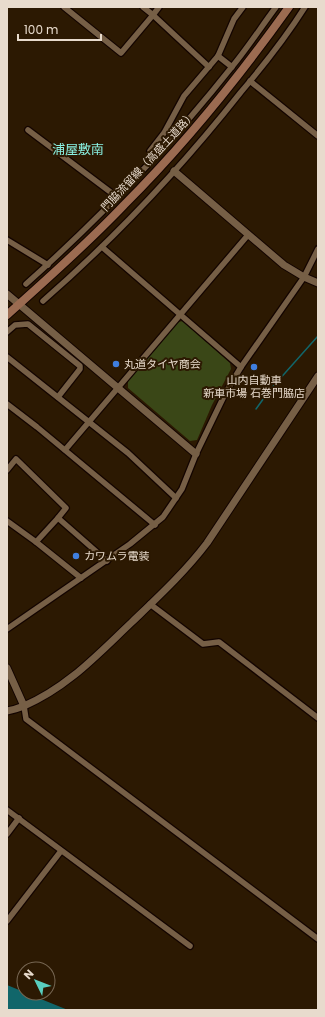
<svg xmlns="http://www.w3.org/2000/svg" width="325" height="1017" font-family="Poppins,'Noto Sans JP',sans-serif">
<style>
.green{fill:#3a4717}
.water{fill:#11666a}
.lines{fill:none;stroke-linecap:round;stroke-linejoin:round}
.stream{stroke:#11666a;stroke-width:1.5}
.minor-casing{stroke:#130400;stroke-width:8}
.tertiary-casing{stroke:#130400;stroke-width:9}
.secondary-casing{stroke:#130400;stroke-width:10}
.minor{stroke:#765f46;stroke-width:5.5}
.tertiary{stroke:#765f46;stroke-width:7}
.secondary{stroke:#9b6b51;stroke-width:8}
.shop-dot{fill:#3f7fe0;stroke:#2c1902;stroke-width:1.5}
.labels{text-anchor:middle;stroke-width:4;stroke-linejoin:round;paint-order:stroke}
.street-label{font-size:11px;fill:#e8dbcd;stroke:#2c1902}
.poi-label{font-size:11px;fill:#e8dbcd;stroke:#2c1902;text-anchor:start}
.quarter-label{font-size:13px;fill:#8af2e3;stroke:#2c1902}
</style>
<rect width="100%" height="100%" fill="#2c1902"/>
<path class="green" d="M183,321L230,363L231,369L212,405L197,440L190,441L128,388V381L178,322Z"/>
<path class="water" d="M7,985L24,992V993H26L68,1010H7Z"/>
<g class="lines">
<path class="stream" d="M256,409L269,391L318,336"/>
<g class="minor-casing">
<g id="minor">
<path d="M64,7L121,53L153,15L159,7"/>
<path d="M143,7L153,15L209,67"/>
<path d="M218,56L232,67"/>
<path d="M250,81L318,136"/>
<path d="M28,130L117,197"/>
<path d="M156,156L150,151L164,133L184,96L218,56L234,19L243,7"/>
<path d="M7,240L48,265"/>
<path d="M102,247L241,367"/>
<path d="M26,284C100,218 169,146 231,68C247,49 261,27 276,7"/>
<path d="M43,301C115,238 181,168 241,92C264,65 286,37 305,7"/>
<path d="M7,332L15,325L28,324L80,366V369L58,397"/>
<path d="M7,357L128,453L176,498"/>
<path d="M7,404L37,427L155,525"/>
<path d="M65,450L248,235"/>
<path d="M7,470L16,459L66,508L58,518L107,561"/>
<path d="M7,521L36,542L81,578"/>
<path d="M36,542L58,518"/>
<path d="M150,604L203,644L219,642L318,718"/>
<path d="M7,629L62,591L130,544L163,517L182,489L196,454L226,392L241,367L304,277L318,249"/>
<path d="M24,706L26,719L318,939"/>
<path d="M7,810L190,946"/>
<path d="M7,834L19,818"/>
<path d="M7,921L61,851"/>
</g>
</g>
<g class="tertiary-casing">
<g id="tertiary">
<path d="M174,171L284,265L304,277L318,283"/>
<path d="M7,294L196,454"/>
<path d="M7,668L24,706"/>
<path d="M7,711C13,710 19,708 24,706C68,687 98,654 132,622C158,597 185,572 207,543L318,376"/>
</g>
</g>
<g class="secondary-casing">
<path id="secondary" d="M7,315C47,279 87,244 124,205C185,144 239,77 289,7"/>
</g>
<use href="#minor" class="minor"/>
<use href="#tertiary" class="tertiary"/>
<use href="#secondary" class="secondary"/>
</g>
<g class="shop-dot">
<circle cx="116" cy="364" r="4"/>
<circle cx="254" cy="367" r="4"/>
<circle cx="76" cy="556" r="4"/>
</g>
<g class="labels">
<g class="street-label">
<text transform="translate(148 161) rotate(-47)" y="4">門脇流留線（高盛土道路）</text>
</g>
<g class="poi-label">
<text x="124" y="368">丸道タイヤ商会</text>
<text x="254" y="384" text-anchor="middle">山内自動車<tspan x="254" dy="13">新車市場 石巻門脇店</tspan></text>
<text x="84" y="560">カワムラ電装</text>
</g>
<g class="quarter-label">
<text x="78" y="154">浦屋敷南</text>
</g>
</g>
<rect width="325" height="1017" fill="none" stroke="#e8dbcd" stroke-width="16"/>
<g transform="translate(36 981) rotate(313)"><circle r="19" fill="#2c1902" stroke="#776753"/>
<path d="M0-3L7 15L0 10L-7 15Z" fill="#59cebf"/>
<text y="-6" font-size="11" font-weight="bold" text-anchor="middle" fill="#e8dbcd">N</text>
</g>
<path d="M18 34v6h83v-6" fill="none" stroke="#e8dbcd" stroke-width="2"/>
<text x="24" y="34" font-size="12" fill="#e8dbcd" stroke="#2c1902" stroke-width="3" paint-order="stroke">100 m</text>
</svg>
